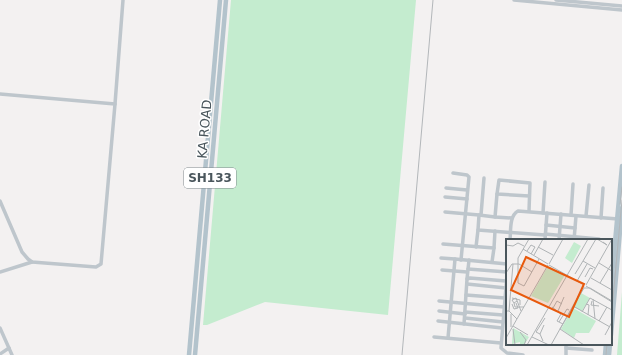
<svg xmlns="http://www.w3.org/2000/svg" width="622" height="355" font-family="'DejaVu Sans',sans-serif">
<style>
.green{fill:#c4eccf}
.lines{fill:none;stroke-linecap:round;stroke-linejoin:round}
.minor{stroke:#bec6cc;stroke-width:3.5}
.major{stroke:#b3c3cc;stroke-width:4.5}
.rail{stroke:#b3b7ba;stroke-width:1}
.labels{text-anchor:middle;stroke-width:3;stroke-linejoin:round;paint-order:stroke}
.shield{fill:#fff;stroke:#80898d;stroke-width:1}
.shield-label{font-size:12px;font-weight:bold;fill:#4a565c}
.street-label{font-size:13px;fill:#4a565c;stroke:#fff}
.inset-road{fill:none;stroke:#afb3b5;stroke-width:1}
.view{fill:#e8590c;fill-opacity:0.15;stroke:#e8590c;stroke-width:2}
.inset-edge{fill:none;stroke:#4a565c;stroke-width:2}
</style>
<rect width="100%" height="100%" fill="#f3f1f1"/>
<g class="green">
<path d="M231,0H416L388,315L265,302L207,325H203Z"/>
<path d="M622,292V355H617Z"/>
</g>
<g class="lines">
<g class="minor">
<path d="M514,0L622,10"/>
<path d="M556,0L622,6"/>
<path d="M0,94L115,104"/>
<path d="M453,173L467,175L469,177L461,260"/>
<path d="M446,188L467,190"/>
<path d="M497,194L495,217L512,218"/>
<path d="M445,197L467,199"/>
<path d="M0,201L22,252L28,259L32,262L96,267L101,264L115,104L123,0"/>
<path d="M529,211L530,183L499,180L497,194L529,196"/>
<path d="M445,212L479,215"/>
<path d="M543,213L545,182"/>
<path d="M481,215L484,178"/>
<path d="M571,215L573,184"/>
<path d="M586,216L589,185"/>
<path d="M495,217L479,215L478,230L545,235"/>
<path d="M601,218L603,188"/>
<path d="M546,225L575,228"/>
<path d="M545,234L599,239"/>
<path d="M510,240C511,231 509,216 518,211L618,219"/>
<path d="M545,240L547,213"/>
<path d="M559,240L561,214"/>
<path d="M574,240L576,216"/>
<path d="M443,244L494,248L492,262"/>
<path d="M476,247L478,230"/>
<path d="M494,248L495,231"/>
<path d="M441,258L455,259"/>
<path d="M468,269L507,272"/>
<path d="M442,270L467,272"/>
<path d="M0,272L32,262"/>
<path d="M507,275L501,348L507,353L523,355"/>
<path d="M467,279L469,260"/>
<path d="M467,284L506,288"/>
<path d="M466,295L505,298"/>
<path d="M439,301L504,307"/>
<path d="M439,311L465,314"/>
<path d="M465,312L503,315"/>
<path d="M465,318L503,322"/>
<path d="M438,321L502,328"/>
<path d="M464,324L467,279L470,278L506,281"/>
<path d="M0,328L12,355"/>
<path d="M434,337L501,343"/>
<path d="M448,338L455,259L507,264"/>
<path d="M566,348L592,350"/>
<path d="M0,354L9,348"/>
<path d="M566,355V344"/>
</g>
<g class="major">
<path d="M611,286L622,166"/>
<path d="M611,335L622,208"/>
<path d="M189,355L220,0"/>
<path d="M195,355L226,0"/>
<path d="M605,355L606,344"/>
<path d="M609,355L610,344"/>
</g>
<g class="rail">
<path d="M620,204L622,187"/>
<path d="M611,320L622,200"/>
<path d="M402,355L433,0"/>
<path d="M606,355L607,344"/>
</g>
</g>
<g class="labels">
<rect class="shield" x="184" y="168" width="52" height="20" rx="3"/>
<g class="shield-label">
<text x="210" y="182">SH133</text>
</g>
<g class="street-label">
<text transform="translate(204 129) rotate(-85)" y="5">KA ROAD</text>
</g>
</g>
<g transform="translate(506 239)">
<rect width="106" height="106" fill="#f3f1f1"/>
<path d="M68,3L75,7L66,24L59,19ZM42,27L59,36L42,64L25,57ZM67,69L90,82L83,94H70L68,99L55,90ZM7,89L23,98L18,106H14V103L6,105Z" fill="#c4eccf"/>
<path d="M75,54L84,59L76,72L67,68Z" fill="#c4eccf"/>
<path class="inset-road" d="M23,0L12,19V44L18,47L33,20M91,0L101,6L97,3M0,6L7,7L12,4L18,7M32,8L47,16M17,10L42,25M21,12L25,6L29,8L25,15M28,16L37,0M93,24L106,32M43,25L57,0M43,26L78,46M89,29L77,22L90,0M0,34L6,25H13L26,33M69,35L77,22M79,38L84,29L87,30M85,39L106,51M71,42L81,25M94,44L106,24M80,46L106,0M80,47L106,63M6,59L14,61V66M87,60L89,80M11,62L8,64L9,68H18M86,62L85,66L93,67M8,64L6,61L10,59L15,72M6,65L8,70L12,69L10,64M80,65L83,66L82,76M67,67L104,88M46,68L55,75L51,82L57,85M47,69L51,62L56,65M0,72H3L11,80M3,72L7,25M52,72L58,58M76,73L84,59L106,71M5,75V88M93,82L101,68M53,83L61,70L63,71M7,87L22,96M7,90L9,106M54,90L78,106M54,90L78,49H84L106,62M14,93L20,101L18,106M34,95L30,93L39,79M99,96L106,83M26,98L43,106M0,99L42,26M37,102L34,95L38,86M21,106L82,0M45,106L78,47"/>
<path class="view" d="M20,18L78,45L63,78L5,51Z"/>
<rect width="106" height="106" class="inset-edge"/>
</g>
</svg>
